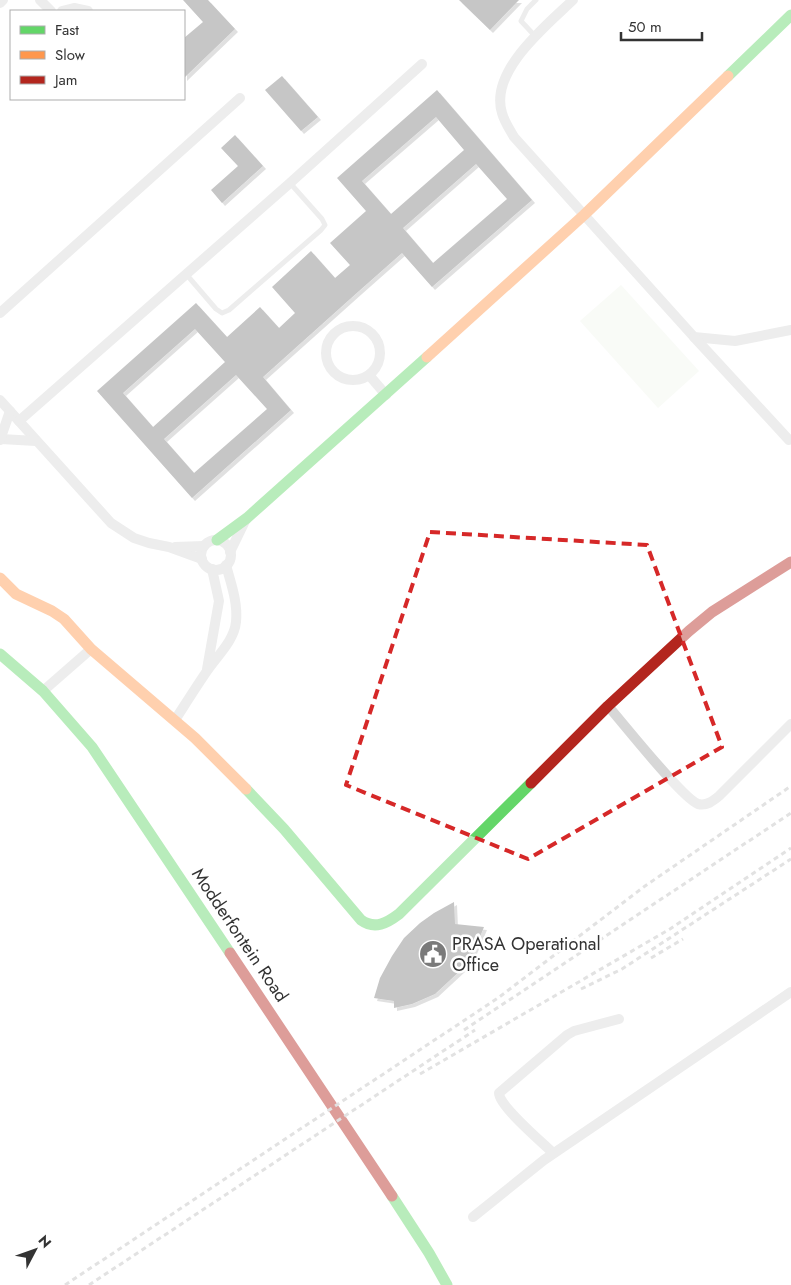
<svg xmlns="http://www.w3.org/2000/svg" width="791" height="1285" font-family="Jost,sans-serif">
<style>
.pitch{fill:#f1f5ed}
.building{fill:#818181;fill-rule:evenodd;filter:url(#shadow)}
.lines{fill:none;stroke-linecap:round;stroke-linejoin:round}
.lane{stroke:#d7d7d7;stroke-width:5}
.street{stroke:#d7d7d7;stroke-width:10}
.fast{stroke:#63d668;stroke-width:11}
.slow{stroke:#ff974d;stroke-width:11}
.jam{stroke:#b3261e;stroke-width:11}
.rail{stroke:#bebebe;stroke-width:3;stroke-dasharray:5 4;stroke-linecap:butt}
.marked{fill:none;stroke:#d62828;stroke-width:4;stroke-dasharray:10 6;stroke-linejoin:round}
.labels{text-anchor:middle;stroke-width:5;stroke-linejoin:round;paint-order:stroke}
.street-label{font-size:18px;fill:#333;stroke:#fff}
.poi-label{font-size:18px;fill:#333;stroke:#fff;text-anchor:start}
</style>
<defs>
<filter id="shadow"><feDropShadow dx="3" dy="3" stdDeviation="0" flood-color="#0004"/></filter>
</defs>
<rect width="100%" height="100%" fill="#fff"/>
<path class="pitch" d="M621,285L699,371L658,408L580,321Z"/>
<g class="building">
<path d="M183,0H208L235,29L184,78V38L203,22Z"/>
<path d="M459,0H519L490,30Z"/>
<path d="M282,76L318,117L301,131L265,90Z"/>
<path d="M437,90L532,200L432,287L402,253L359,291L263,377L291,410L192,498L97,391L196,303L227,337L260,307L279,328L295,313L272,287L311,251L335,278L350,265L330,243L366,211L337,178ZM436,117L464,150L391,214L362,181ZM476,164L507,199L433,263L403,228ZM195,329L225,362L153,427L123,393ZM236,375L267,409L194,473L164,439Z"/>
<path d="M235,135L263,166L222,203L211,190L238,166L221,148Z"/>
<path d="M454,902L455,924L484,927L474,951L462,969L435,994L412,1004L394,1008V1001L374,998L380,978L392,956L404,938L420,923L434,913Z"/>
</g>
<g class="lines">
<g class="lane">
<path d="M535,36L521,21L527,9L536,0"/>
<path d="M186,274L216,309L222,313L229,310L321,230L325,225L322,219L290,183"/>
</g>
<g class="street">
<path d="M40,0L51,11"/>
<path d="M573,0C547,25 489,71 502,113C504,121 510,130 514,137L694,337L735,341L791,330"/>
<path d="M0,3L3,0"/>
<path d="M62,11L74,8L88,11"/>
<path d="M0,313L240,98"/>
<circle cx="353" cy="353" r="27"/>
<path d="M694,337L789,440"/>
<path d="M369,375L386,395"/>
<path d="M0,400L111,523L134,538L149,543L169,547L202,559"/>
<path d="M19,421L290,183L422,64"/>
<path d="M1,439L36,441"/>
<path d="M0,440L10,411"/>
<circle cx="216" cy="555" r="15"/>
<path d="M175,547L204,546"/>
<path d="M230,552L245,521"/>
<path d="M207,669L219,601L212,569"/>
<path d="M43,691L91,649"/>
<path d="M608,706C623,723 682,798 698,804C707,806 713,801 719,796L791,724"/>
<path d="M175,720C186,703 196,687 207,671C217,656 234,641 236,622C238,602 231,584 226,565"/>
<path d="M553,1153C542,1142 499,1106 499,1093L567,1035L574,1031L619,1019"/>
<path d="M473,1217L544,1160L791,992"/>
</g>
<g class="fast">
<path d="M728,76L791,15"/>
<path d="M217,540L247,518L427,357"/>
<path d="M0,654L43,691L92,747L230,953"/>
<path d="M246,789L284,829L361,920C375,930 387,923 399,914L531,783"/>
<path d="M392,1196L429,1253L447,1285"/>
</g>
<g class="slow">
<path d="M427,357L584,215L728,76"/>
<path d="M0,578L16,594L52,611L64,619L91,649L195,738L246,789"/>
</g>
<g class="jam">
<path d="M531,783L608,706L689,631L712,612L791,562"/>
<path d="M230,953L392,1196"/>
</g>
<g class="rail">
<path d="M651,958L683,939"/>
<path d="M581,989L622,969L791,859"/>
<path d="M464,1030L791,813"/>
<path d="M420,1074L670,929L791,848"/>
<path d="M65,1285L498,998L645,886L791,786"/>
<path d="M89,1285L475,1030"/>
</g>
</g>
<path d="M0 0H791V1285H0ZM430,532L647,545L722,747L528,859L346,785Z" fill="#fff" fill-opacity=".55" fill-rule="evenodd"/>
<path class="marked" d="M430,532L647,545L722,747L528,859L346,785Z"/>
<defs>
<g id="civic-disc" transform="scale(1.4375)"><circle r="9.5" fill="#7a7a7a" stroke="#fff"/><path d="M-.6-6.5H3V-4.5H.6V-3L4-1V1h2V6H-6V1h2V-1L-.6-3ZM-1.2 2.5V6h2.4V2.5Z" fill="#fff"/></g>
</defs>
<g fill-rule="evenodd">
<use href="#civic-disc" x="433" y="954"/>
</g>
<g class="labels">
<g class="street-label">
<text transform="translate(240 935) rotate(56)" y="6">Modderfontein Road</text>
</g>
<g class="poi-label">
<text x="452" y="950">PRASA Operational<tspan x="452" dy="21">Office</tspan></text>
</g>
</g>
<rect x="10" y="10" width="175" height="90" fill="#ffffff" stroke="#adadad"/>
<rect x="20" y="26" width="25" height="8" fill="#63d668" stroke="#adadad"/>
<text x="55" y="35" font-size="15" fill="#333333">Fast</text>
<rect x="20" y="51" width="25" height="8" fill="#ff974d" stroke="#adadad"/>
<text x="55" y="60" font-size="15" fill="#333333">Slow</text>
<rect x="20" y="76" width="25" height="8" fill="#b3261e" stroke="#adadad"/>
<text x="55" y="85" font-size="15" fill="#333333">Jam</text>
<g transform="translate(35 1250) rotate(49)" stroke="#ffffff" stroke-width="4" paint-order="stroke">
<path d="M0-4L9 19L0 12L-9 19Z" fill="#333333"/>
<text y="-8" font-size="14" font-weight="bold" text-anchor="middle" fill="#333333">N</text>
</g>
<path d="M621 32v8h81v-8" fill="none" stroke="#333333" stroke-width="2.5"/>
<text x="628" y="32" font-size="15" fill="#333333" stroke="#ffffff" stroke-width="4" paint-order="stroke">50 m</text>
</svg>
